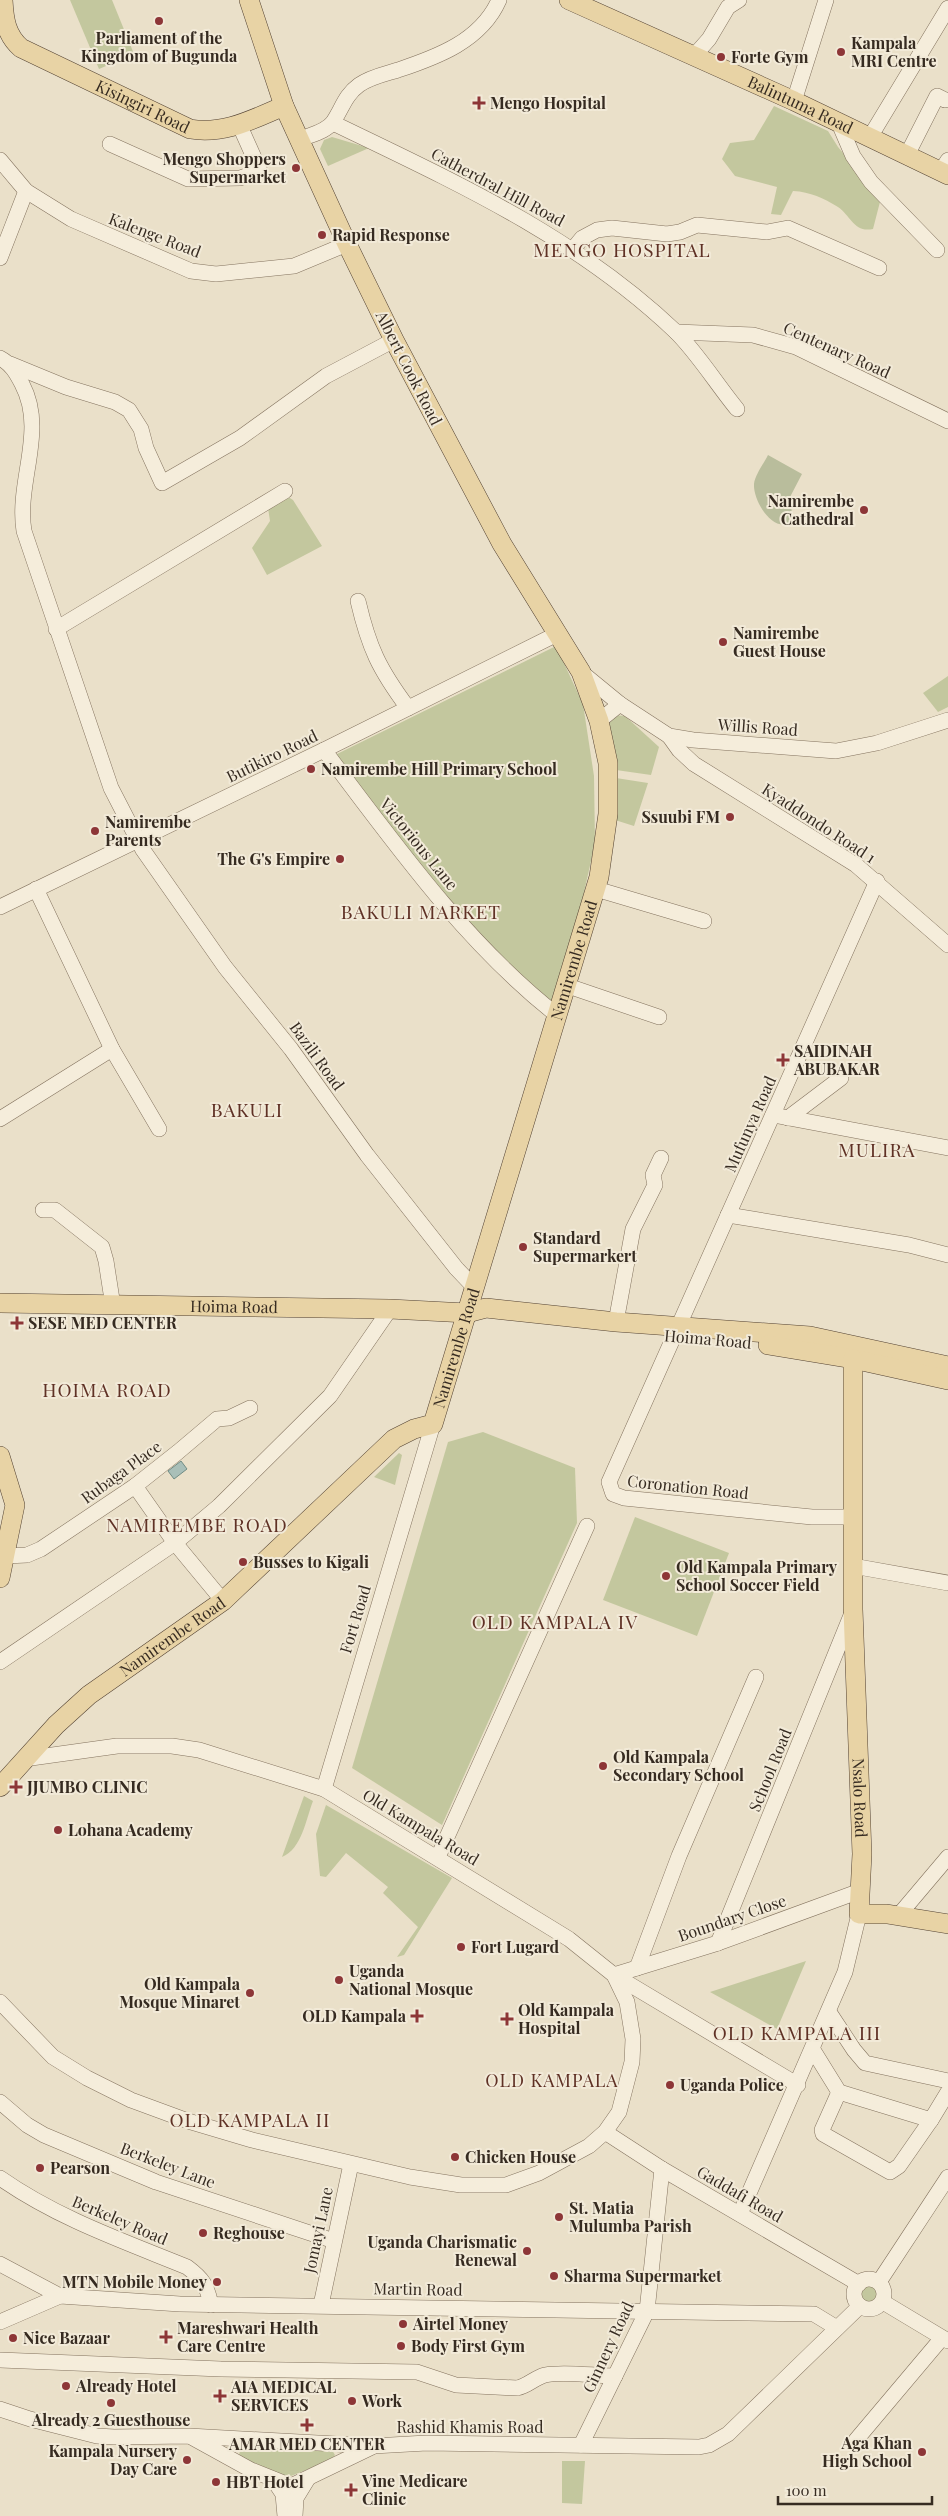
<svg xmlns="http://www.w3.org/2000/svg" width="948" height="2516" font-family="'Playfair Display',serif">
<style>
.green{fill:#c3c79e}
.cemetery{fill:#b9bd9c}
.water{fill:#a9bfb8;stroke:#708c85}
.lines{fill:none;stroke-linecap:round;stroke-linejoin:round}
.minor-casing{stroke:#84735f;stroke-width:16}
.major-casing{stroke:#534233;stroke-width:20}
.minor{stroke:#f5eddb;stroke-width:15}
.major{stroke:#e8d3a5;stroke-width:19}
.poi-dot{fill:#8d3637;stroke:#f2ead8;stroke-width:2}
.labels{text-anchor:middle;stroke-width:4;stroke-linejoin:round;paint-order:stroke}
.poi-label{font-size:16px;font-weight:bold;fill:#362b21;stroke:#f2ead8;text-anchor:start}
.street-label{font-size:16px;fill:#362b21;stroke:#f2ead8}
.neighbourhood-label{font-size:18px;letter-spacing:1px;fill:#5f3125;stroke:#f2ead8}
.quarter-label{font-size:19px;letter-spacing:1px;fill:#5f3125;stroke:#f2ead8}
</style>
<rect width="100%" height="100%" fill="#eae0c9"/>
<g class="green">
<path d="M70,0H112L134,54L99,69Z"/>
<path d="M774,106L828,131L838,147L881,198L873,229C854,233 851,216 838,207C823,198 811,192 793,191L781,215L771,214L777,187L735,176L722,159L730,143L754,140Z"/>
<path d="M332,137L369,148L328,166L320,149L324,140Z"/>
<path d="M285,495L293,500L322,546L267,575L252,548L270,521L268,508Z"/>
<path d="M556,646L583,704L594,776L595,843L579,915L552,1002L536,993L465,923L335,755Z"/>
<path d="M948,676V707L938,712L923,693Z"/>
<path d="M614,715L625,716L659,747L651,775L616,770L607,722Z"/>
<path d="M616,778L648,783L634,826L615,820L618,798Z"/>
<path d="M483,1432L575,1468L577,1523L442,1825L352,1768L448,1442Z"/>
<path d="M399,1453L402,1455L395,1485L374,1477Z"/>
<path d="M635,1517L729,1553L697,1636L603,1600Z"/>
<path d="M304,1796L313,1801C306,1819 302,1849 282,1857Z"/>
<path d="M326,1805L452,1878L404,1955L397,1957L418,1927L383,1893L388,1887L346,1853L326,1877L320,1876L316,1834Z"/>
<path d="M806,1961L777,2029L710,1992Z"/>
<circle cx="869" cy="2294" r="10"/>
<path d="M247,2447L332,2450L335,2455L331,2460L286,2478L239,2456L240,2450Z"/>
<path d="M562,2461H585L582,2504L562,2503Z"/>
</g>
<path class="cemetery" d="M768,455L802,474L790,497L792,514L788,524C770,530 753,499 754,484C755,475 764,463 768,455Z"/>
<path class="water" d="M181,1461L187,1469L174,1479L168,1471Z"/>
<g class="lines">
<g class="minor-casing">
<g id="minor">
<path d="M694,56L709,39L728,7L739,0"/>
<path d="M794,101L826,0"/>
<path d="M838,121L853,156L871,182L937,250"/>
<path d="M333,123C455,182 575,236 675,331C696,351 718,386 737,409"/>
<path d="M870,137L948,8"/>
<path d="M299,140C309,135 326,132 333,122C342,109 345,95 359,85C370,77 385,74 398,70C437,57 481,41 499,0"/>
<path d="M110,144L188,179L240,178L260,171L239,124"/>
<path d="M907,155L937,96L945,100"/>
<path d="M0,160L26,191L71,219L191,271L216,274L294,266L347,244"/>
<path d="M941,171L948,160"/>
<path d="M573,249L582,238L597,230L612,228L667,234L680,232L697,225L767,232L788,228L879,268"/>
<path d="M0,258L26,191"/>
<path d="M676,332L753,335L796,347L948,421"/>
<path d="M0,358C11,364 16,372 22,384C47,431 16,481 24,531L111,788L143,850L225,967L291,1049L367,1155L456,1268L475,1288"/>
<path d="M10,364L66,387L115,402L129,410L141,429L146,448L162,483L240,438L326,376L394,340"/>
<path d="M358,601C369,648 379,669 408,708"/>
<path d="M56,629L285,491"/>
<path d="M581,672L620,704L669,736L693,740L836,751L877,743L948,720"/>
<path d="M599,721L620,704"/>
<path d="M669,736L679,750L694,764L856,865L948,945"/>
<path d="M324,750C395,844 465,943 558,1016"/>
<path d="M36,889L112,1049L159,1129"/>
<path d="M596,889L704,921"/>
<path d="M0,907L324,750L557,634"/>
<path d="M568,986L659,1017"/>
<path d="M773,1115L948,1148"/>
<path d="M788,1118L841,1078"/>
<path d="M0,1119L112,1049"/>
<path d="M43,1210H55L102,1247L106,1261L113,1306"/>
<path d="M728,1215L909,1245L948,1255"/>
<path d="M616,1322L633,1229L655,1185L653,1175L661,1158"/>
<path d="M135,1486L175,1543L223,1601"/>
<path d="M853,1517H812L624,1498L613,1494L609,1482L877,881"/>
<path d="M6,1556L27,1555L41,1549L135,1486L178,1452L217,1419L229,1418L250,1408"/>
<path d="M853,1566L948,1583"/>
<path d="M0,1662L175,1543L219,1506L330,1396L390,1309"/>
<path d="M324,1789L433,1424"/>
<path d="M438,1857L587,1526"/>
<path d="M899,1915L948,1857"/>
<path d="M718,1943L852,1613"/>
<path d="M637,1968L679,1856L756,1677"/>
<path d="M614,1975L718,1943L860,1891"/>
<path d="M614,1975L798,2085"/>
<path d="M0,2002L53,2057L87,2078L131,2100L188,2121L252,2140L410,2177L461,2185H506L539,2173L589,2146L605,2132L619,2112L632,2062L633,2039L627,2002L614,1975L569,1939L324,1789L199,1750L172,1746H117L24,1759"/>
<path d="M829,2012L854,2050L865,2063L948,2081"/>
<path d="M813,2050L839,2092L931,2120L948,2092"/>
<path d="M839,2092L822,2130L823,2134L890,2172L899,2166L931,2120"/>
<path d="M0,2102L27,2125L44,2135L156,2182L334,2241"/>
<path d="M605,2132L662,2169L859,2284"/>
<path d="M0,2178C57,2218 123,2241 187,2267C203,2279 207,2285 211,2305"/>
<path d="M740,2214L845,1972L859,1914"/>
<path d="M0,2264L60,2296"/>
<circle cx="869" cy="2294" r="15"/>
<path d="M879,2282L948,2177"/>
<path d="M883,2302L948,2341"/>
<path d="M321,2305L351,2164"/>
<path d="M0,2322L60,2296L180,2304L814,2314L837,2328"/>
<path d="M0,2360L221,2369L417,2372L456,2385L517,2388C528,2386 534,2378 545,2375C564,2371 595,2376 615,2376"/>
<path d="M0,2409L30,2419L97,2436L114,2437L189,2436L373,2446L427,2443L699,2447L709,2445L728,2434L860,2306"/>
<path d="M193,2438L251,2470L291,2486L372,2447"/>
<path d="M856,2440L942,2338"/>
<path d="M581,2445L647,2311L662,2169"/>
<path d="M273,2479L283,2494L285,2516"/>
<path d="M295,2516L296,2498L307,2480"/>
</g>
</g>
<g class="major-casing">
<g id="major">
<path id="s1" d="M3,0C4,19 6,35 21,48L190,129C224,135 253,119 284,106"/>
<path id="s2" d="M569,0L794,101L948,175"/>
<path id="s3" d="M0,1303L390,1309L467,1313L486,1308L616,1322L810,1336L948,1366"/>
<path d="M768,1345L853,1359L948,1380"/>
<path id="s4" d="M853,1359V1609L862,1854L859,1914H887L948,1924"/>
<path d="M0,1456L15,1505L0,1578"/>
<path id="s5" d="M0,1787L56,1725L89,1695L223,1601L394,1439L414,1429L433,1424L599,877L608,814V763L599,721L581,672L502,544L394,340L347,244L284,106L249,0"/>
</g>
</g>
<use href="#minor" class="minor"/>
<use href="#major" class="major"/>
</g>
<g class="poi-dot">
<circle cx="159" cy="21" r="5"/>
<circle cx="841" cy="52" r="5"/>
<circle cx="721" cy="57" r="5"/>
<path d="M476.5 95.5h5v5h5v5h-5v5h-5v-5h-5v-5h5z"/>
<circle cx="296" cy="168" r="5"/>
<circle cx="322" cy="235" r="5"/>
<circle cx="864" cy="510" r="5"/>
<circle cx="723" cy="642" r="5"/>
<circle cx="311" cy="769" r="5"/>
<circle cx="730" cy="817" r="5"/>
<circle cx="95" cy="831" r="5"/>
<circle cx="340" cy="859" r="5"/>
<path d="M780.5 1052.5h5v5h5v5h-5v5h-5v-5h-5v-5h5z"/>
<circle cx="523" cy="1247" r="5"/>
<path d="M14.5 1315.5h5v5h5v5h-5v5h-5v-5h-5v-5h5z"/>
<circle cx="243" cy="1562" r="5"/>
<circle cx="666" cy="1576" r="5"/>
<circle cx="603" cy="1766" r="5"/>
<path d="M13.5 1779.5h5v5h5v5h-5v5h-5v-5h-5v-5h5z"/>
<circle cx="58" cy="1830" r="5"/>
<circle cx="461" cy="1947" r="5"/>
<circle cx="339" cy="1980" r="5"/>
<circle cx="250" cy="1993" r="5"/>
<path d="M414.5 2008.5h5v5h5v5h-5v5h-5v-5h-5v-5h5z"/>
<path d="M504.5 2011.5h5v5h5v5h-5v5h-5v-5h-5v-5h5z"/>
<circle cx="670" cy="2085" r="5"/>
<circle cx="455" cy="2157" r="5"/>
<circle cx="40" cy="2168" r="5"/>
<circle cx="559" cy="2217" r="5"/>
<circle cx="203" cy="2233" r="5"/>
<circle cx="527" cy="2251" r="5"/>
<circle cx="554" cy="2276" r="5"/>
<circle cx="217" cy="2282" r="5"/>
<circle cx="403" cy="2324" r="5"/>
<path d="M163.5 2329.5h5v5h5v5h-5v5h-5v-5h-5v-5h5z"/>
<circle cx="13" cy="2338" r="5"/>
<circle cx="401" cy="2346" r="5"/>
<circle cx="66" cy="2386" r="5"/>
<path d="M217.5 2388.5h5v5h5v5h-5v5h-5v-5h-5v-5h5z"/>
<circle cx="352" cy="2401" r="5"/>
<circle cx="111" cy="2403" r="5"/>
<path d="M304.5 2417.5h5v5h5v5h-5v5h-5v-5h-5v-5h5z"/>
<circle cx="922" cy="2452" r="5"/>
<circle cx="187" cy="2460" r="5"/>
<circle cx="216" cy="2482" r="5"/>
<path d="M348.5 2482.5h5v5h5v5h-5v5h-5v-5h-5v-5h5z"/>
</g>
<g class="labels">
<g class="poi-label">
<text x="159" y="44" text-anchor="middle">Parliament of the<tspan x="159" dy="18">Kingdom of Bugunda</tspan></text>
<text x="851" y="49">Kampala<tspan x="851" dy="18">MRI Centre</tspan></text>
<text x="731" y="63">Forte Gym</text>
<text x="490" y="109">Mengo Hospital</text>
<text x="286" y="165" text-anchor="end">Mengo Shoppers<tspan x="286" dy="18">Supermarket</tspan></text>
<text x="332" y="241">Rapid Response</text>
<text x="854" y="507" text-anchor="end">Namirembe<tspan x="854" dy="18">Cathedral</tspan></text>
<text x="733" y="639">Namirembe<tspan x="733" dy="18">Guest House</tspan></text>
<text x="321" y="775">Namirembe Hill Primary School</text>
<text x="720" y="823" text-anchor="end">Ssuubi FM</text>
<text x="105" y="828">Namirembe<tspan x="105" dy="18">Parents</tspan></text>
<text x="330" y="865" text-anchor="end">The G's Empire</text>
<text x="794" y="1057">SAIDINAH<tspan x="794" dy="18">ABUBAKAR</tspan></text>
<text x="533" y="1244">Standard<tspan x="533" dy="18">Supermarkert</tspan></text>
<text x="28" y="1329">SESE MED CENTER</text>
<text x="253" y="1568">Busses to Kigali</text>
<text x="676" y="1573">Old Kampala Primary<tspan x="676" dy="18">School Soccer Field</tspan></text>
<text x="613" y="1763">Old Kampala<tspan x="613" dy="18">Secondary School</tspan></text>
<text x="27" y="1793">JJUMBO CLINIC</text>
<text x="68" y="1836">Lohana Academy</text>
<text x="471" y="1953">Fort Lugard</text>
<text x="349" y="1977">Uganda<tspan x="349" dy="18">National Mosque</tspan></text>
<text x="240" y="1990" text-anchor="end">Old Kampala<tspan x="240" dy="18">Mosque Minaret</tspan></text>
<text x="518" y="2016">Old Kampala<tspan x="518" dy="18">Hospital</tspan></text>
<text x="406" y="2022" text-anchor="end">OLD Kampala</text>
<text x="680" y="2091">Uganda Police</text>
<text x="465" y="2163">Chicken House</text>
<text x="50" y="2174">Pearson</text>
<text x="569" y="2214">St. Matia<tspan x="569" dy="18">Mulumba Parish</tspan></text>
<text x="213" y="2239">Reghouse</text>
<text x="517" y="2248" text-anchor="end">Uganda Charismatic<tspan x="517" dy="18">Renewal</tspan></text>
<text x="564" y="2282">Sharma Supermarket</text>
<text x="207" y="2288" text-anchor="end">MTN Mobile Money</text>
<text x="413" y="2330">Airtel Money</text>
<text x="177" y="2334">Mareshwari Health<tspan x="177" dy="18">Care Centre</tspan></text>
<text x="23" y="2344">Nice Bazaar</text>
<text x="411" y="2352">Body First Gym</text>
<text x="76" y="2392">Already Hotel</text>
<text x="231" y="2393">AIA MEDICAL<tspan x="231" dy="18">SERVICES</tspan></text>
<text x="362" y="2407">Work</text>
<text x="111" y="2426" text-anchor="middle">Already 2 Guesthouse</text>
<text x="912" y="2449" text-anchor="end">Aga Khan<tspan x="912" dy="18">High School</tspan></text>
<text x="307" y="2450" text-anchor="middle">AMAR MED CENTER</text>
<text x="177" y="2457" text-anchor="end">Kampala Nursery<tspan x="177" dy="18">Day Care</tspan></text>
<text x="362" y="2487">Vine Medicare<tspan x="362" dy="18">Clinic</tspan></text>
<text x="226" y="2488">HBT Hotel</text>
</g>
<g class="street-label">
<text dy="6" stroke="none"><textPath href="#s1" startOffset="188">Kisingiri Road</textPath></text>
<text dy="6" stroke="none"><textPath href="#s2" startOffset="254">Balintuma Road</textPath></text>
<text transform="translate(498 187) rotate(28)" y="6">Catherdral Hill Road</text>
<text transform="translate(155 235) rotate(21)" y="6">Kalenge Road</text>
<text transform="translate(837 350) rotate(24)" y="6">Centenary Road</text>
<text transform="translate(409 368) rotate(63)" y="6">Albert Cook Road</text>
<text transform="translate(758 727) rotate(4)" y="6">Willis Road</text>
<text transform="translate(272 756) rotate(-26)" y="6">Butikiro Road</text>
<text transform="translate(819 823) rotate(33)" y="6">Kyaddondo Road 1</text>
<text transform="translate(419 844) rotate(51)" y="6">Victorious Lane</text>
<text dy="6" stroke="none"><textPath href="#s5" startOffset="1054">Namirembe Road</textPath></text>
<text transform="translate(317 1056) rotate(54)" y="6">Bazili Road</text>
<text transform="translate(750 1124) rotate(-66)" y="6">Mufunya Road</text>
<text dy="6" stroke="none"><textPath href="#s3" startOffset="234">Hoima Road</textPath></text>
<text transform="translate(708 1339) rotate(5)" y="6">Hoima Road</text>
<text dy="6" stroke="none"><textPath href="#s5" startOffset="649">Namirembe Road</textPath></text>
<text transform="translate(121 1472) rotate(-36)" y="6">Rubaga Place</text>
<text transform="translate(688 1487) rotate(6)" y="6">Coronation Road</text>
<text transform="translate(355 1619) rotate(-73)" y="6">Fort Road</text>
<text dy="6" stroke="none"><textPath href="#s5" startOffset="230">Namirembe Road</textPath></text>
<text transform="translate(770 1770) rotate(-68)" y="6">School Road</text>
<text dy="6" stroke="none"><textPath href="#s4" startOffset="439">Nsalo Road</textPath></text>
<text transform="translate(421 1827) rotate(31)" y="6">Old Kampala Road</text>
<text transform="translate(732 1918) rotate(-19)" y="6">Boundary Close</text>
<text transform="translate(168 2165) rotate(21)" y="6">Berkeley Lane</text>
<text transform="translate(740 2194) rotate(30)" y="6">Gaddafi Road</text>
<text transform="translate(120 2220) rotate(23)" y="6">Berkeley Road</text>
<text transform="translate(318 2230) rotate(-78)" y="6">Jomayi Lane</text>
<text transform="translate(418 2289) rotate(1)" y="6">Martin Road</text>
<text transform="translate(608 2347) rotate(-65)" y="6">Ginnery Road</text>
<text x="470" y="2433">Rashid Khamis Road</text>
</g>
<g class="neighbourhood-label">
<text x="552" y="2087">OLD KAMPALA</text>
</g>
<g class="quarter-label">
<text x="622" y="257">MENGO HOSPITAL</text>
<text x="421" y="919">BAKULI MARKET</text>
<text x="247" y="1117">BAKULI</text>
<text x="877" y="1157">MULIRA</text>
<text x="107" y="1397">HOIMA ROAD</text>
<text x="197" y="1532">NAMIREMBE ROAD</text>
<text x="555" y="1629">OLD KAMPALA IV</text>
<text x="797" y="2040">OLD KAMPALA III</text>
<text x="250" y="2127">OLD KAMPALA II</text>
</g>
</g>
<path d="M778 2496v8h154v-8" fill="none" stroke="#362b21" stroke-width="2.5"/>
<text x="786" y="2496" font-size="15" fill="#362b21" stroke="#f2ead8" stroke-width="4" paint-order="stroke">100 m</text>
</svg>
